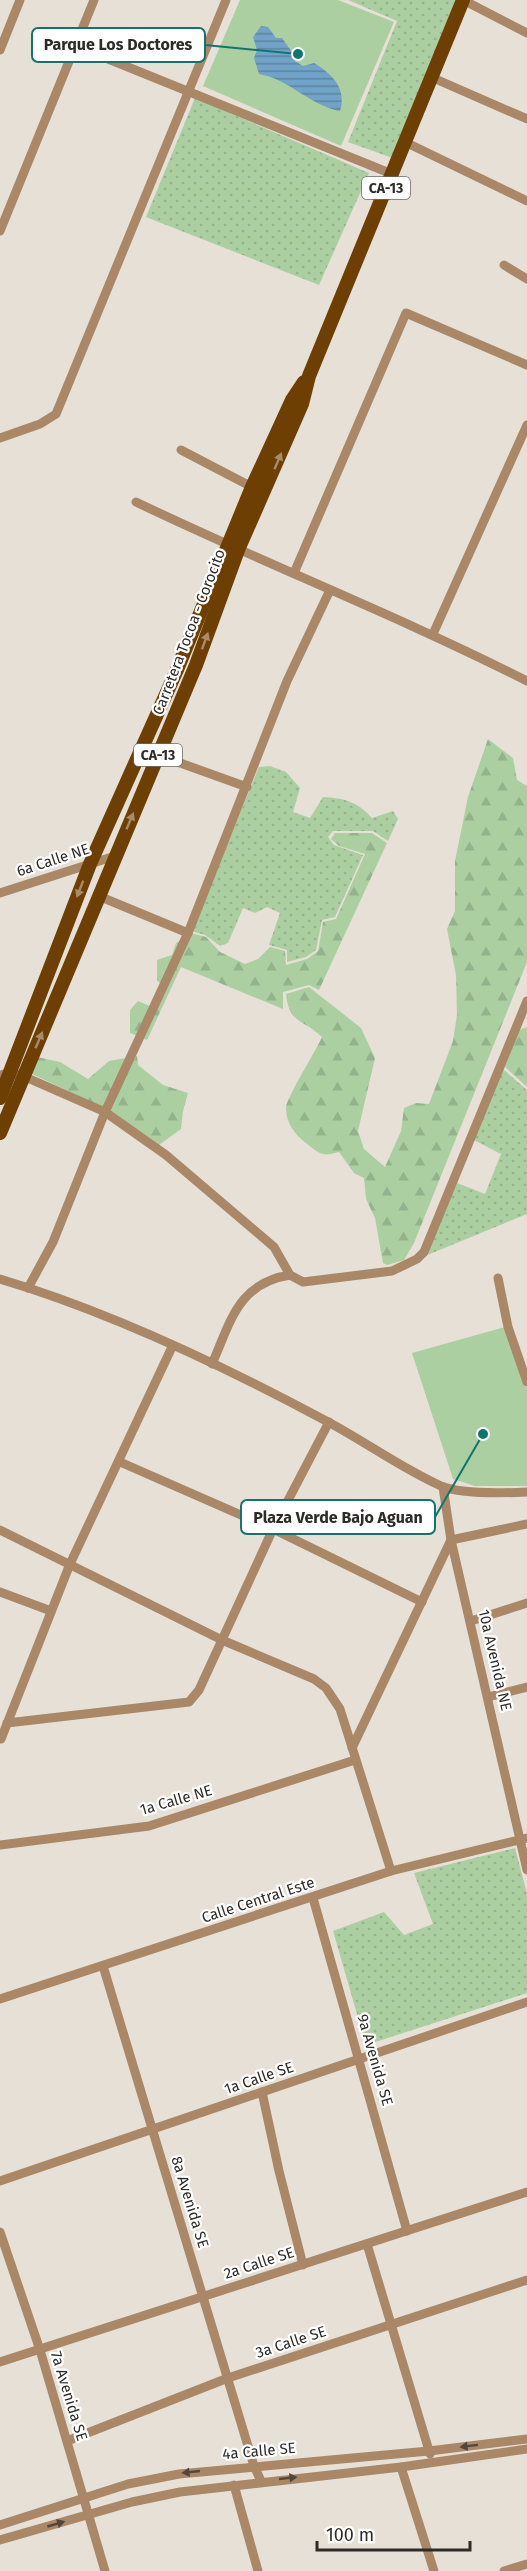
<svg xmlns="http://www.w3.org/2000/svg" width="527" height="2571" font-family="'Fira Sans',sans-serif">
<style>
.grass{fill:url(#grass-dots)}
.forest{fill:url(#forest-firs)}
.park{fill:#accfa2}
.water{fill:url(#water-rules)}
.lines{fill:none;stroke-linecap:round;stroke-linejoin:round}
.minor{stroke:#a98767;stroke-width:9}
.primary{stroke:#6e3f03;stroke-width:14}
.oneway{fill:#a88c68}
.oneway2{fill:#53473b}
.labels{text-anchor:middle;stroke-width:4.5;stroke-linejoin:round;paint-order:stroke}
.shield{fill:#fff;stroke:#6d6b68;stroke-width:1.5}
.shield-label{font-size:14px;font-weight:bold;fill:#2e2c28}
.street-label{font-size:15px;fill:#2e2c28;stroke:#fff}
.leader{fill:none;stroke:#0f766e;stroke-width:2}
.callout-dot{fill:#0f766e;stroke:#fff;stroke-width:2}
.callout{fill:#fff;stroke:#0f766e;stroke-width:2}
.callout-label{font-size:16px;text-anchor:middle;font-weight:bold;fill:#2e2c28}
</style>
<defs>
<pattern id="grass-dots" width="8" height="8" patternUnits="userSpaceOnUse" patternTransform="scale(1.5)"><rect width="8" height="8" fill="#accfa2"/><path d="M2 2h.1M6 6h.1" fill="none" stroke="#94b28c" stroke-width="1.8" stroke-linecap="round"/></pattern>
<pattern id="forest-firs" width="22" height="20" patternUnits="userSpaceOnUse" patternTransform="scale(1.5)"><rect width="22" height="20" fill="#accfa2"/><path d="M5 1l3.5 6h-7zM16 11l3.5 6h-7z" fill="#94b28c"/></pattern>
<pattern id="water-rules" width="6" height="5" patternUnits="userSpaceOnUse" patternTransform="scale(1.5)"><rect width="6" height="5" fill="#71a2c7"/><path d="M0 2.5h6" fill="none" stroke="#5d84a2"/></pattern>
</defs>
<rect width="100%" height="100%" fill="#e6e0d6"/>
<g class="grass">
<path d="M348,0H467L401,161L348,142L397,21Z"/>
<path d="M195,98L369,173L319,285L146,217Z"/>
<path d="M270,766L286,772L300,788L293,812L310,818L323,797C344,798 358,802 372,818L393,811L398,819L388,841L373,831H333L328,837L334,845L363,855L335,917L322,920L316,950L306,957L287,962V950L269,945L280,913L267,907L255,913L243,908L228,943L220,946L205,935L191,931L259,767Z"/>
<path d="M503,1069L527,1090V1214L425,1256L457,1183L485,1194L501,1154L474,1140Z"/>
<path d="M515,1848L527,1894V1993L366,2045L333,1931L384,1912L404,1935L433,1924L414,1873Z"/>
</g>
<g class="forest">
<path d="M488,739L513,758L517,780L527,786V962L414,1243L404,1260L387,1265L383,1263L375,1218L366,1199L364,1178L354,1173L339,1152C322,1157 320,1154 306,1143C295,1135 286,1123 286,1108C286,1098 316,1051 322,1037C303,1019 289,1024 286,994L309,987L361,1028L375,1058L358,1131L364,1149L385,1167L401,1131L404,1108L416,1103L429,1104L453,1041L457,1015L456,975L447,929L455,911V861L468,797Z"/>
<path d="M335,833H372L387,843L319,990L309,985L283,992V1009L181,967L147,1040L130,1033V1010L138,1001L152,1007L163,986L157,980V960L172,955L176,943L191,933L206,937L220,952L245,964L258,959L270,947L285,951L286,965L307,959L318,951L323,922L336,919L365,854L339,846L331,839Z"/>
<path d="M527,1027V1087L505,1067L519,1030Z"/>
<path d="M137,1056L138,1065L163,1085L188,1093L183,1111L181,1129L159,1145L105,1109L28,1072L37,1057L60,1062L88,1079L109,1061Z"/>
</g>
<g class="park">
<path d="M240,0H338L394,22L341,146L203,86Z"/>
<path d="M505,1327L527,1389V1486H475L453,1479L412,1353Z"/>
</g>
<path class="water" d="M261,26L268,27L276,38H282L294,55L295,61L303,66L314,63C332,74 347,88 340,111C309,105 289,79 259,74L254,58L257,50L253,37Z"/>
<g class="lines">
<g class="minor">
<path d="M463,0L527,33"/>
<path d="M76,46L392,174"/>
<path d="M0,50L20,0"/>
<path d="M431,77L527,119"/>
<path d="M405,142L527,201"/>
<path d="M0,231L94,0"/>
<path d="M504,265L527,279"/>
<path d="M0,438L40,424L56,414L226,0"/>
<path d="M181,450L252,487"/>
<path d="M136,502C265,564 399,616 527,681"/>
<path d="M294,573L406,313L527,365"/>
<path d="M433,634L527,425"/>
<path d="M158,755L247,787"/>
<path d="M0,893L115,856"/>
<path d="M101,897L188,933"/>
<path d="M0,1075L10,1073L23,1076L105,1112L166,1155L274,1247L290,1275L303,1282L392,1271L417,1259L424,1252L527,1001"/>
<path d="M498,1278L508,1327L527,1382"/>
<path d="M0,1279C111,1312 228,1368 330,1423C367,1443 403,1469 441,1486C460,1494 506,1493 527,1492"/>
<path d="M28,1288L53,1242L105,1112L188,933L287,681L330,590"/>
<path d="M212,1364C231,1321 238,1283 290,1275"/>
<path d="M120,1462L273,1529L422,1602"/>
<path d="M443,1487L451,1540L527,1870"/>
<path d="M0,1530L222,1640L314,1679L326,1688L340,1709L391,1871"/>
<path d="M0,1592L51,1611"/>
<path d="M471,1621L527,1603"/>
<path d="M488,1697L527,1687"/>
<path d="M7,1723L189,1702L199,1690L273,1529L329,1422"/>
<path d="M1,1739L70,1564L172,1347"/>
<path d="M352,1748L451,1540L527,1524"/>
<path d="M0,1845L149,1826L355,1760"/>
<path d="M313,1898L407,2231"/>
<path d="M103,1966L254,2466L261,2481"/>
<path d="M0,1999L391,1871L527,1838"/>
<path d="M262,2092L279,2171L303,2265"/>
<path d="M0,2181L527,2002"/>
<path d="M0,2232L40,2350L105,2571"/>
<path d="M367,2244L430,2454"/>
<path d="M0,2362L527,2192"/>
<path d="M67,2441L228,2378L527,2280"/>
<path d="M401,2467L434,2571"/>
<path d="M234,2485L258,2571"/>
<path d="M0,2525L128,2484L179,2474L429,2451L527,2439"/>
<path d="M0,2540L132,2502L180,2492L401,2467L527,2449"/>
<path d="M504,2571L527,2564"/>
</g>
<g class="primary">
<path d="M0,1098L90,864L176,672L252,487L292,400L304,382"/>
<path d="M0,1133L196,665L238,550L302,404L309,376L463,0"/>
</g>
</g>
<defs><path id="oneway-solid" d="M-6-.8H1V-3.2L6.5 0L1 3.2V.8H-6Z" transform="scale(1.5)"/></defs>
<g class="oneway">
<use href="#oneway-solid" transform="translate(278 461) rotate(-67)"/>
<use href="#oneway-solid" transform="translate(205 641) rotate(-70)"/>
<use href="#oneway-solid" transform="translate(130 821) rotate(-67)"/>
<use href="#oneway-solid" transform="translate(80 889) rotate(111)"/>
<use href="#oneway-solid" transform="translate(39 1040) rotate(-67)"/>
</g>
<g class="oneway2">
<use href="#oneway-solid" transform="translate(469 2446) rotate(173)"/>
<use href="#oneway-solid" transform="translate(191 2472) rotate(174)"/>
<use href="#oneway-solid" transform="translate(288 2478) rotate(-6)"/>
<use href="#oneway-solid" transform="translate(56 2524) rotate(-16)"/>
</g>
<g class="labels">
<g class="shield">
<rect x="362" y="177" width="48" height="22" rx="4.5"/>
<rect x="134" y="744" width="48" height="22" rx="4.5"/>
</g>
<g class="shield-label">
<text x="386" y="193">CA-13</text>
<text x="158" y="760">CA-13</text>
</g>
<g class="street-label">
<text transform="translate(189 632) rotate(-69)" y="5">Carretera Tocoa - Corocito</text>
<text transform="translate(53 860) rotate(-18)" y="5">6a Calle NE</text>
<text transform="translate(495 1660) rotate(77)" y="5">10a Avenida NE</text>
<text transform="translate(176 1800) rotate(-16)" y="5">1a Calle NE</text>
<text transform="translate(258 1900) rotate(-18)" y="5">Calle Central Este</text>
<text transform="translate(375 2060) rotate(74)" y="5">9a Avenida SE</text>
<text transform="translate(259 2078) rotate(-19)" y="5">1a Calle SE</text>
<text transform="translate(190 2202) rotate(73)" y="5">8a Avenida SE</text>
<text transform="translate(259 2263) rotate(-18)" y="5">2a Calle SE</text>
<text transform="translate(291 2342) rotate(-18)" y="5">3a Calle SE</text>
<text transform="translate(69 2396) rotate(73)" y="5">7a Avenida SE</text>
<text transform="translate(259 2451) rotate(-5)" y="5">4a Calle SE</text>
</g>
</g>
<path class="leader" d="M298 54L205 45M483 1434L435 1517"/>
<g class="callout-dot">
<circle cx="298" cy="54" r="6"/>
<circle cx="483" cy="1434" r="6"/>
</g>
<g class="callout">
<rect x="32" y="28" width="173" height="34" rx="6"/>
<rect x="241" y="1500" width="194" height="34" rx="6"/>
</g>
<g class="callout-label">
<text x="118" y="50">Parque Los Doctores</text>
<text x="338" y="1523">Plaza Verde Bajo Aguan</text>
</g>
<path d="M317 2541v9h153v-9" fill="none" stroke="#2e2c28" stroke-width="3"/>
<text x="326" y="2541" font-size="18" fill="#2e2c28" stroke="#ffffff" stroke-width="4.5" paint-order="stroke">100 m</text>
</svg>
